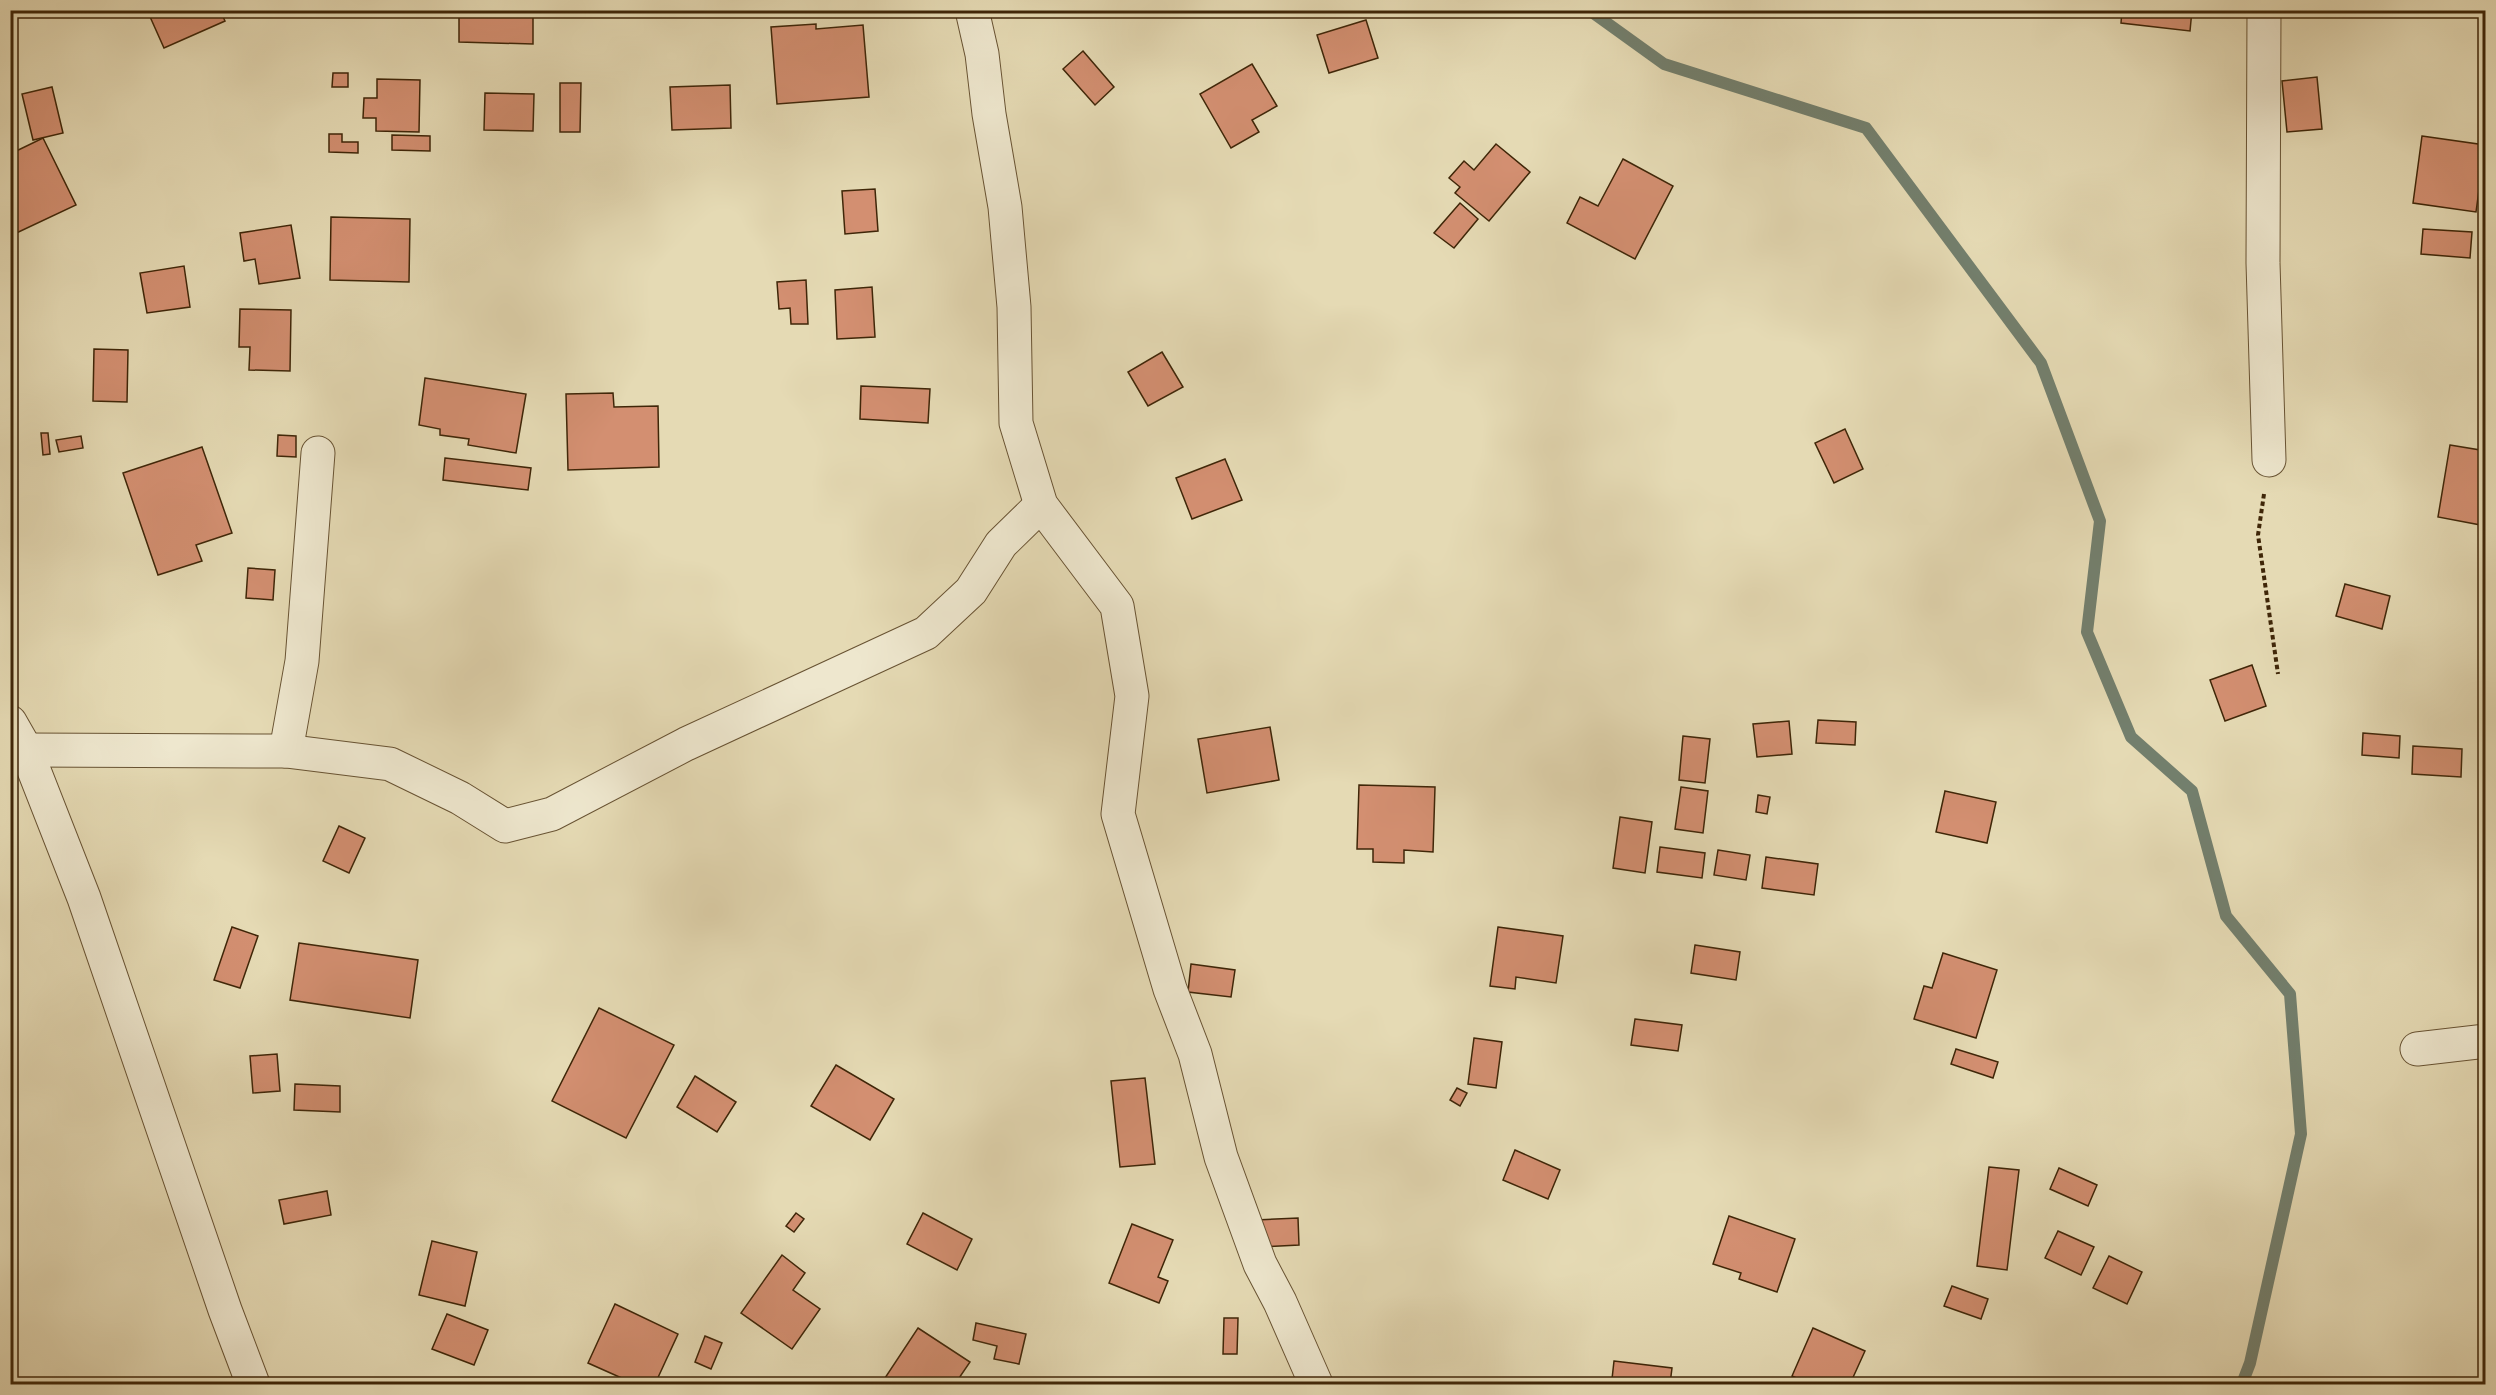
<svg xmlns="http://www.w3.org/2000/svg" width="2496" height="1395" font-family="'IM FELL English',serif">
<style>
.lines{fill:none;stroke-linecap:round;stroke-linejoin:round}
.stream{stroke:#737f6d;stroke-width:12}
.building{fill:#d38f71;stroke:#3f2608;stroke-width:1.5}
.street-casing{stroke:#685333;stroke-width:35}
.path{stroke:#3f2608;stroke-width:4;stroke-dasharray:4.5 3;stroke-linecap:butt}
.street{stroke:#eee7ce;stroke-width:33}
</style>
<rect width="100%" height="100%" fill="#e5dab4"/>
<filter id="stains"><feTurbulence type="fractalNoise" baseFrequency=".00333" numOctaves="4"/><feColorMatrix values="0 0 0 0 .2 0 0 0 0 .09 0 0 0 0 .02 0 0 0 .5 -.17"/></filter>
<radialGradient id="worn" r=".72"><stop offset=".6" stop-color="#630" stop-opacity="0"/><stop offset="1" stop-color="#630" stop-opacity=".3"/></radialGradient>
<g class="lines">
<path class="stream" d="M1589,10L1664,64L1866,128L2041,363L2100,521L2087,632L2131,737L2192,791L2226,916L2290,994L2301,1134L2250,1363L2242,1384"/>
</g>
<g class="building">
<path d="M147,10H220L225,21L164,48Z"/>
<path d="M459,10H533V44L459,42Z"/>
<path d="M2122,10H2192L2190,31L2121,23Z"/>
<path d="M1366,20L1378,58L1329,73L1317,35Z"/>
<path d="M816,24V29L863,25L869,97L777,104L771,27Z"/>
<path d="M1083,51L1114,87L1095,105L1063,69Z"/>
<path d="M1252,64L1277,106L1252,120L1259,132L1231,148L1200,94Z"/>
<path d="M333,73H348V87H332Z"/>
<path d="M2317,77L2322,129L2287,132L2282,81Z"/>
<path d="M377,79L420,80L419,132L376,131V118H363L364,98H377Z"/>
<path d="M560,83H581L580,132H560Z"/>
<path d="M730,85L731,128L672,130L670,87Z"/>
<path d="M52,87L63,133L33,140L22,94Z"/>
<path d="M485,93L534,94L533,131L484,130Z"/>
<path d="M329,134H342V142H358V153L329,152Z"/>
<path d="M392,135L430,136V151L392,150Z"/>
<path d="M2422,136L2485,145L2476,212L2413,203Z"/>
<path d="M43,138L76,205L10,236V154Z"/>
<path d="M1496,144L1530,172L1489,221L1455,193L1460,187L1449,178L1464,161L1474,170Z"/>
<path d="M1623,159L1673,186L1635,259L1567,223L1580,197L1598,206Z"/>
<path d="M875,189L878,231L845,234L842,191Z"/>
<path d="M1460,203L1478,219L1454,248L1434,233Z"/>
<path d="M331,217L410,219L409,282L330,280Z"/>
<path d="M291,225L300,278L259,284L255,259L244,261L240,233Z"/>
<path d="M2423,229L2472,232L2470,258L2421,254Z"/>
<path d="M184,266L190,307L147,313L140,273Z"/>
<path d="M806,280L808,324H791L790,308L779,309L777,282Z"/>
<path d="M872,287L875,337L837,339L835,290Z"/>
<path d="M240,309L291,310L290,371L249,370L250,347H239Z"/>
<path d="M94,349L128,350L127,402L93,401Z"/>
<path d="M1162,352L1183,387L1148,406L1128,372Z"/>
<path d="M425,378L526,394L516,453L468,445L469,439L440,435V429L419,425Z"/>
<path d="M861,386L930,389L928,423L860,419Z"/>
<path d="M613,393L614,407L658,406L659,467L568,470L566,394Z"/>
<path d="M1845,429L1863,469L1834,483L1815,443Z"/>
<path d="M41,433H48L50,454L43,455Z"/>
<path d="M278,435L296,436V457L277,456Z"/>
<path d="M81,436L83,448L59,452L56,440Z"/>
<path d="M2450,445L2486,451V526L2438,517Z"/>
<path d="M202,447L232,533L196,545L202,561L158,575L123,473Z"/>
<path d="M445,458L531,468L528,490L443,480Z"/>
<path d="M1225,459L1242,500L1192,519L1176,478Z"/>
<path d="M248,568L275,570L273,600L246,598Z"/>
<path d="M2345,584L2390,596L2382,629L2336,616Z"/>
<path d="M2252,665L2266,706L2225,721L2210,680Z"/>
<path d="M1818,720L1856,722L1855,745L1816,743Z"/>
<path d="M1789,721L1792,754L1757,757L1753,724Z"/>
<path d="M1270,727L1279,780L1207,793L1198,739Z"/>
<path d="M2363,733L2400,736L2399,758L2362,755Z"/>
<path d="M1683,736L1710,739L1705,783L1679,780Z"/>
<path d="M2413,746L2462,749L2461,777L2412,774Z"/>
<path d="M1359,785L1435,787L1433,852L1404,850V863L1373,862V849H1357Z"/>
<path d="M1681,787L1708,791L1703,833L1675,829Z"/>
<path d="M1945,791L1996,802L1987,843L1936,832Z"/>
<path d="M1758,795L1770,797L1767,814L1756,812Z"/>
<path d="M1620,817L1652,822L1645,873L1613,868Z"/>
<path d="M339,826L365,838L349,873L323,861Z"/>
<path d="M1660,847L1705,853L1702,878L1657,872Z"/>
<path d="M1718,850L1750,855L1746,880L1714,875Z"/>
<path d="M1766,857L1818,864L1814,895L1762,888Z"/>
<path d="M232,927L258,936L240,988L214,980Z"/>
<path d="M1498,927L1563,936L1556,983L1516,977L1515,989L1490,986Z"/>
<path d="M299,943L418,960L410,1018L290,1000Z"/>
<path d="M1695,945L1740,952L1736,980L1691,973Z"/>
<path d="M1943,953L1997,970L1976,1038L1914,1019L1924,986L1932,988Z"/>
<path d="M1191,964L1235,970L1231,997L1188,992Z"/>
<path d="M599,1008L674,1045L626,1138L552,1101Z"/>
<path d="M1635,1019L1682,1025L1678,1051L1631,1045Z"/>
<path d="M1474,1038L1502,1042L1496,1088L1468,1084Z"/>
<path d="M1956,1049L1998,1062L1993,1078L1951,1064Z"/>
<path d="M277,1054L280,1091L253,1093L250,1056Z"/>
<path d="M836,1065L894,1099L870,1140L811,1106Z"/>
<path d="M695,1076L736,1102L717,1132L677,1107Z"/>
<path d="M1145,1078L1155,1164L1120,1167L1111,1081Z"/>
<path d="M295,1084L340,1086V1112L294,1110Z"/>
<path d="M1457,1088L1467,1093L1460,1106L1450,1100Z"/>
<path d="M1515,1150L1560,1170L1548,1199L1503,1180Z"/>
<path d="M1989,1167L2019,1170L2007,1270L1977,1266Z"/>
<path d="M2059,1168L2097,1185L2088,1206L2050,1189Z"/>
<path d="M327,1191L331,1215L284,1224L279,1200Z"/>
<path d="M796,1213L804,1219L794,1232L786,1226Z"/>
<path d="M923,1213L972,1239L957,1270L907,1244Z"/>
<path d="M1729,1216L1795,1239L1777,1292L1739,1279L1741,1273L1713,1264Z"/>
<path d="M1298,1218L1299,1245L1257,1247L1256,1220Z"/>
<path d="M1132,1224L1173,1240L1158,1277L1168,1281L1159,1303L1109,1283Z"/>
<path d="M2058,1231L2094,1247L2081,1275L2045,1258Z"/>
<path d="M432,1241L477,1252L465,1306L419,1295Z"/>
<path d="M782,1255L805,1273L793,1290L820,1309L792,1349L741,1313Z"/>
<path d="M2109,1256L2142,1272L2127,1304L2093,1288Z"/>
<path d="M1952,1286L1988,1299L1981,1319L1944,1306Z"/>
<path d="M615,1304L678,1334L655,1384H635L588,1363Z"/>
<path d="M447,1314L488,1330L474,1365L432,1349Z"/>
<path d="M1224,1318H1238L1237,1354H1223Z"/>
<path d="M976,1323L1026,1334L1019,1364L994,1359L997,1346L973,1340Z"/>
<path d="M918,1328L970,1362L955,1384H881Z"/>
<path d="M1813,1328L1865,1351L1850,1384H1833L1821,1379L1819,1384H1810L1792,1376Z"/>
<path d="M705,1336L722,1343L711,1369L695,1362Z"/>
<path d="M1614,1361L1672,1368L1670,1384L1612,1379Z"/>
</g>
<g class="lines">
<g class="street-casing">
<g id="street">
<path d="M972,10L982,54L989,114L1005,207L1014,307L1016,423L1041,505L1117,606L1132,696L1118,814L1170,989L1195,1054L1221,1157L1260,1264L1280,1302L1316,1384"/>
<path d="M2264,10L2263,263L2269,460"/>
<path d="M10,722L26,750L84,898L225,1310L253,1384"/>
<path d="M26,750L286,751L390,764L460,798L505,826L552,814L686,744L926,633L971,591L1001,544L1041,505"/>
<path d="M286,751L302,661L318,453"/>
<path d="M2417,1049L2486,1041"/>
</g>
</g>
<path class="path" d="M2264,494L2258,535L2278,674"/>
<use href="#street" class="street"/>
</g>
<rect width="2496" height="1395" fill="none" stroke="#e5dab4" stroke-width="36"/>
<rect x="12" y="12" width="2472" height="1371" fill="none" stroke="#3f2608" stroke-width="3"/>
<rect x="18" y="18" width="2460" height="1359" fill="none" stroke="#3f2608" stroke-width="1.5"/>
<rect width="100%" height="100%" filter="url(#stains)"/>
<rect width="100%" height="100%" fill="url(#worn)"/>
</svg>
